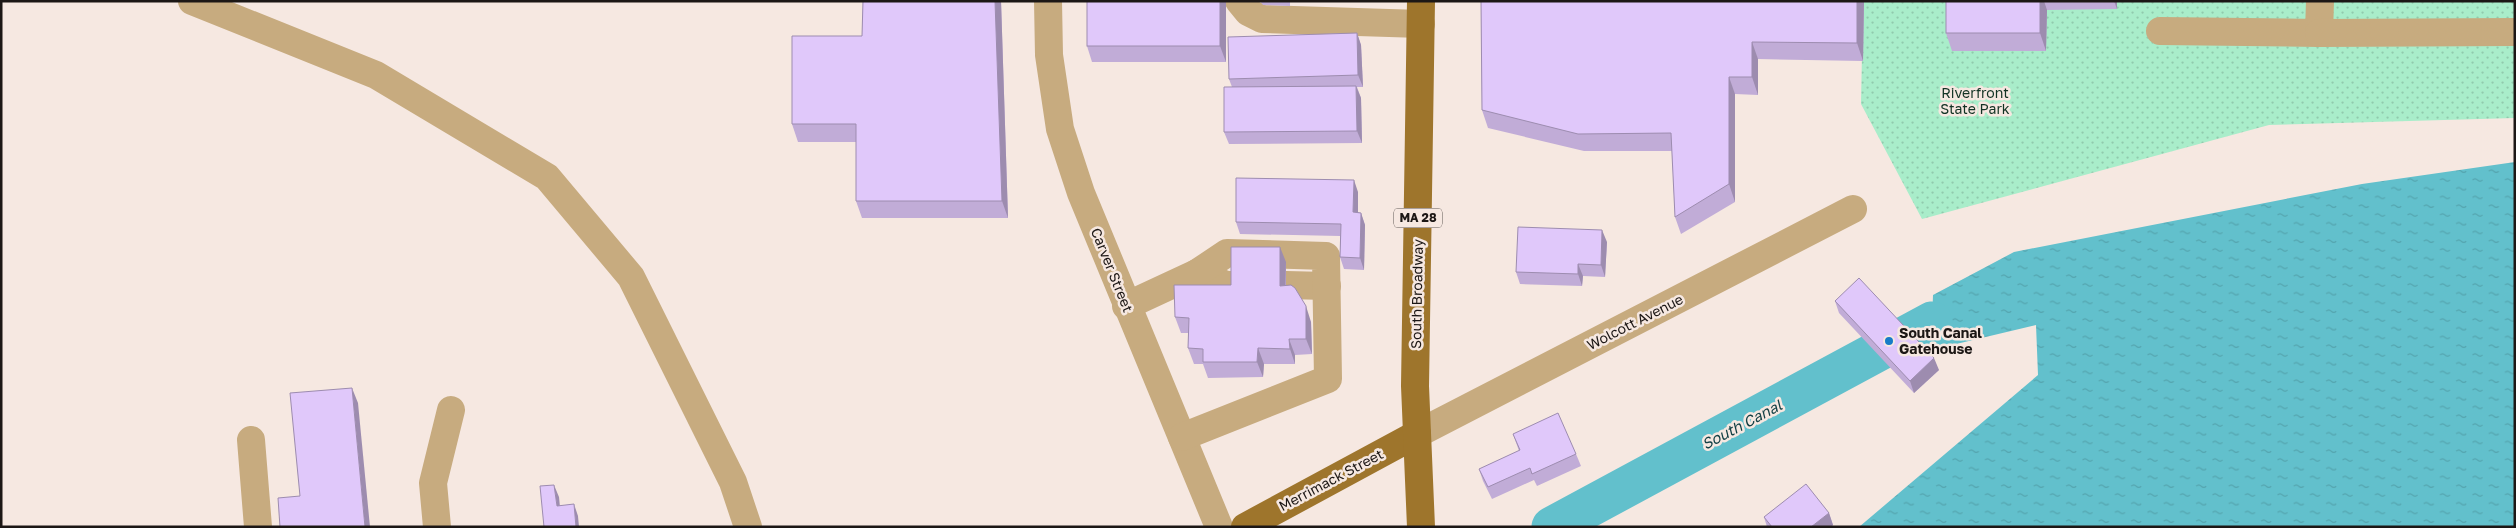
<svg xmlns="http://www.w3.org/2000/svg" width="2516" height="528" font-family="'Golos Text',sans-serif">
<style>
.park{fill:url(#park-dots)}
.water{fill:url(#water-ripples)}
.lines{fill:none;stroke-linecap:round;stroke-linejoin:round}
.canal{stroke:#62c0cc;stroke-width:41}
.minor{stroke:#c7ab7f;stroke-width:28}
.major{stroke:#9e752c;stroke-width:28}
.wall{fill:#c1acd7}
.shaded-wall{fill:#9d8caf}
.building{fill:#e0c8fa;stroke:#9d8caf}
.poi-dot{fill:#177cc8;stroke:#f6e8e1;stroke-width:2}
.labels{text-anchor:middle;stroke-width:5;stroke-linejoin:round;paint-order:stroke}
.shield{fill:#f6e8e1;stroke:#5d5652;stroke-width:1}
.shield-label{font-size:12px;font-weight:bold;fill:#1c1715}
.park-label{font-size:14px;fill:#123324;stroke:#f6e8e1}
.street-label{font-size:14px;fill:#1c1715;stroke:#f6e8e1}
.poi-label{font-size:14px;font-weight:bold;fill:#1c1715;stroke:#f6e8e1;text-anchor:start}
.water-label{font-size:15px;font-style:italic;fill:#134045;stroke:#f6e8e1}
</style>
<defs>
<pattern id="park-dots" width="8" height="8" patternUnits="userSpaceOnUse" patternTransform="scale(1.25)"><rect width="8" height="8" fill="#a9edca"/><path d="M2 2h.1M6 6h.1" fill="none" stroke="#91caad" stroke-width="1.8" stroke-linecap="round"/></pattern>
<pattern id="water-ripples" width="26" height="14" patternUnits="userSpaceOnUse" patternTransform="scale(1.25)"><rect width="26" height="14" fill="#62c0cc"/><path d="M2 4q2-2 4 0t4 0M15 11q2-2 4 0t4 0" fill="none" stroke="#54a4ae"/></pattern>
</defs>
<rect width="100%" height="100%" fill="#f6e8e1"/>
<path class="park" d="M1863,1H2515V118L2269,125L1922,219L1861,104Z"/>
<path class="water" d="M2515,162V527H1859L2038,375L2036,325L1931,350L1933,295L2014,252L2362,184Z"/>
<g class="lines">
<path class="canal" d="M1552,527L1932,322"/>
<g class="minor">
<path d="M192,1L376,75L547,177L631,277L733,482L748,527"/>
<path d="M1048,1L1049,55L1060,129L1081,193L1219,527"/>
<path d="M1239,1L1248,12L1262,19L1421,24"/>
<path d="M2160,31L2319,33L2320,1"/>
<path d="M2319,33L2515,32"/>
<path d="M1197,273L1226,285H1237"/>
<path d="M1286,285L1327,286"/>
<path d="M1126,306L1197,273L1227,253L1326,256L1328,379L1182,437"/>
<path d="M1417,434L1853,209"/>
<path d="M251,440L258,527"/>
<path d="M437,527L433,483L451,410"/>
</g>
<g class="major">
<path d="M1245,527L1417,434"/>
<path d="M1421,527L1415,386L1421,1"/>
</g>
</g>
<g class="wall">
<path d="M863,1H1001L1008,218H862L856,201V142H798L792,124L862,36Z"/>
<path d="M1226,1V62H1092L1087,46Z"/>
<path d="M1260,1H1290V6L1263,5Z"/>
<path d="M1481,1H1864L1863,61L1758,59V95L1735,94V202L1681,234L1675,217L1672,151H1584L1488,128L1482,110Z"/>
<path d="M1946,1H2117V9L2047,10L2046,51H1952L1946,33Z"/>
<path d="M1357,33L1361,45L1363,87H1357L1361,98L1362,143L1229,144L1224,132L1232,87L1229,79Z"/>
<path d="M1358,192V212L1361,213L1365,225L1364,270L1344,269L1340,257V236L1240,234L1236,222Z"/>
<path d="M1607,242L1605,277L1583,276L1582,286L1520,284L1516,272Z"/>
<path d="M1286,262V285L1311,322L1312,354L1295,355V364H1264L1263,377L1208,378L1203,364H1194L1188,348V333H1181L1175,317L1231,285Z"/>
<path d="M1835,301L1939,370L1914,393L1839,313Z"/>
<path d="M1513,434L1576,454L1581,466L1537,486L1534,480L1492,499L1483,481L1479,469L1519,451Z"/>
<path d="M1829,513L1833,525L1831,527H1767L1764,517Z"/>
</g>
<g class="shaded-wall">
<path d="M995,1H1001L1008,218L1002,201Z"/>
<path d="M1220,1H1226V62L1220,46Z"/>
<path d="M1857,1H1864L1863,61L1857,43Z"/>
<path d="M2040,1H2044L2047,10L2046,51L2040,33Z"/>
<path d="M2114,1H2117V9Z"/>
<path d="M1357,33L1361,45L1363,87L1358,75Z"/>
<path d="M1752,42L1758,59V95L1752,77Z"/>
<path d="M1729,77L1735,94V202L1729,184Z"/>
<path d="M1356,86L1361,98L1362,143L1357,131Z"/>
<path d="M1354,180L1358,192V224L1353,212Z"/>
<path d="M1361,213L1365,225L1364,270L1360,258Z"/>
<path d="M1602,230L1607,242L1605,277L1601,265Z"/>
<path d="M1280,247L1286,262L1285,301L1280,286Z"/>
<path d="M1578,264L1583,276L1582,286L1578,274Z"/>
<path d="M1306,306L1311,322L1312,354L1306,339Z"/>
<path d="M1289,339L1295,355V364L1290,349Z"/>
<path d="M1258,348L1264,364L1263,377L1257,362Z"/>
<path d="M1934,358L1939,370L1914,393L1910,381Z"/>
<path d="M352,388L358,403L370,527H365Z"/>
<path d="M554,485L559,497L561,518L557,506Z"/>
<path d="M574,504L578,516L579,527H576Z"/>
<path d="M1829,513L1833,525L1831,527H1811Z"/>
</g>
<g class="building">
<path d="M863,1H995L1002,201H856V124H792V36H862Z"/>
<rect x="1087" y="1" width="133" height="45"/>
<path d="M1481,1H1857V43L1752,42V77H1729V184L1675,217L1671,133L1578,134L1482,110Z"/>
<rect x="1946" y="1" width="94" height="32"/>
<path d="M1357,33L1358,75L1229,79L1228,37Z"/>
<path d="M1356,86L1357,131L1224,132V87Z"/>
<path d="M1236,178L1354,180L1353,212L1361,213L1360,258L1340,257L1341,224L1236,222Z"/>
<path d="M1518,227L1602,230L1601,265L1578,264V274L1516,272Z"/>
<path d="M1231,247H1280V286L1291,285L1295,288L1306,306V339H1289L1290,349L1258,348L1257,362H1203V349L1188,348L1189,318L1175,317L1174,285H1231Z"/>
<path d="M1859,278L1934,358L1910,381L1835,301Z"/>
<path d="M352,388L365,527H280L278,498L300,496L290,393Z"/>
<path d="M1558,413L1576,454L1532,474L1530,468L1488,487L1479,469L1520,450L1513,434Z"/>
<path d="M1806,484L1829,513L1811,527H1772L1764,517Z"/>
<path d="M554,485L557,506L574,504L576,527H544L540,486Z"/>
</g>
<circle class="poi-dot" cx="1889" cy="341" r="5"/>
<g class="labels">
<rect class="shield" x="1394" y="208.5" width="48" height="19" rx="4"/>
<g class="shield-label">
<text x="1418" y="222">MA 28</text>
</g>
<g class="park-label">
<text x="1975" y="98">Riverfront<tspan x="1975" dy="16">State Park</tspan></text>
</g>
<g class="street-label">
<text transform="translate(1112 270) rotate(68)" y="5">Carver Street</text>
<text transform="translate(1417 294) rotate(-89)" y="5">South Broadway</text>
<text transform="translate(1635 322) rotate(-27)" y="5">Wolcott Avenue</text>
<text transform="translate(1331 480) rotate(-28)" y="5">Merrimack Street</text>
</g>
<g class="poi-label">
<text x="1899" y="338">South Canal<tspan x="1899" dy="16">Gatehouse</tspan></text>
</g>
<g class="water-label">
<text transform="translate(1742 425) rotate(-28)" y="5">South Canal</text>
</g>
</g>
<rect width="2516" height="528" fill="none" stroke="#1c1715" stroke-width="5"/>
</svg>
